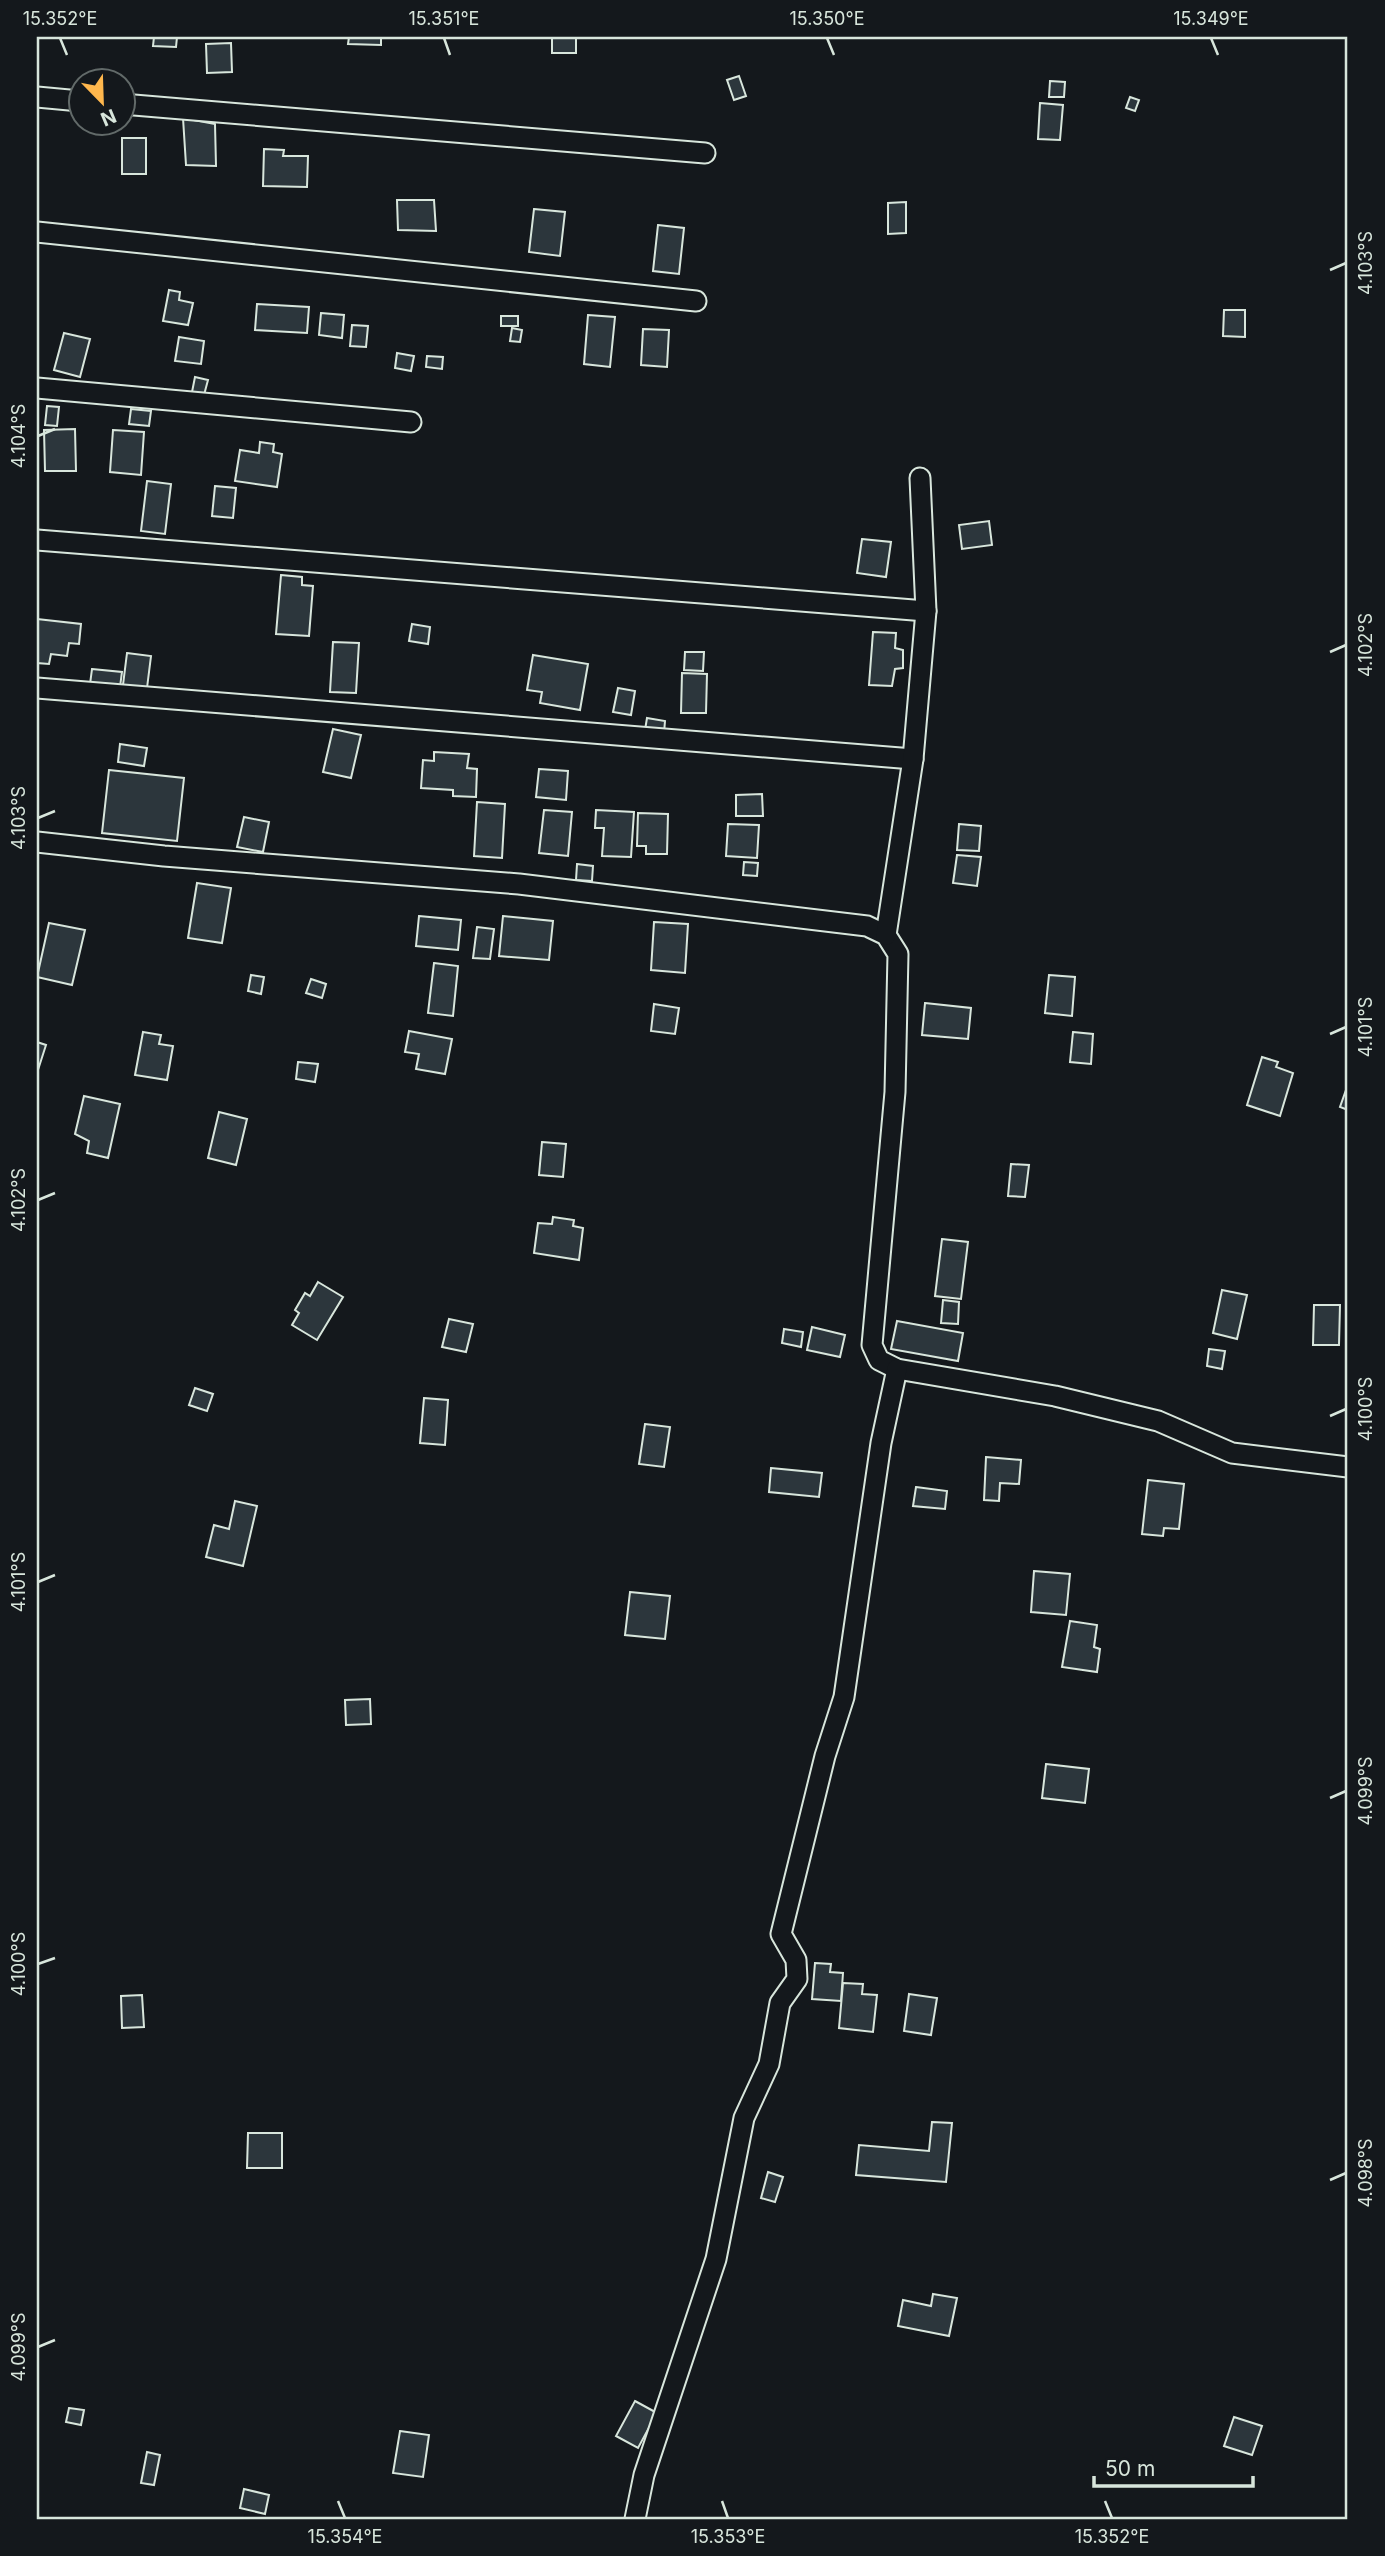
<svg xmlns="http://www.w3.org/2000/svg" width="1385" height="2556" font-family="Inter,sans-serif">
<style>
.building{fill:#2c363c;stroke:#d8e6dc;stroke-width:2}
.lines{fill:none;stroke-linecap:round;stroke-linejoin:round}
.street-casing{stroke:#d8e6dc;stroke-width:23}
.street{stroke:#14181c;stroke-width:19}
.ticks{fill:none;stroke:#d8e6dc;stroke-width:2.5}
.neatline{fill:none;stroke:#d8e6dc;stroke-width:2.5}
.ticks-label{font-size:18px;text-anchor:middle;fill:#d8e6dc}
</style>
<rect width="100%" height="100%" fill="#14181c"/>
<g class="building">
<path d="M154,37H177L176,47L153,46Z"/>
<path d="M349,37H381V45L348,44Z"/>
<rect x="552" y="37" width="24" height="16"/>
<path d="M231,43L232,72L207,73L206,44Z"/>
<path d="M739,76L746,96L734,100L727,80Z"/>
<path d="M1050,81L1065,82L1064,97H1049Z"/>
<path d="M1130,97L1139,100L1135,111L1126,108Z"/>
<path d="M1040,103L1063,105L1060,140L1038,139Z"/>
<path d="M183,118L215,124L216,166L186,165Z"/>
<rect x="122" y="138" width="24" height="36"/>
<path d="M264,149L284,150L283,156H308L307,187L263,186Z"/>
<path d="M397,200H434L436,231L398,230Z"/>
<path d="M906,202V233L888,234V203Z"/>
<path d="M534,209L565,212L560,256L529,252Z"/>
<path d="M658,225L684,228L679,274L653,271Z"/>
<path d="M169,290L180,292L179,300L193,303L188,325L163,321Z"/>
<path d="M257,304L309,307L307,333L255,330Z"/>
<path d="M1224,310H1245V337L1223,336Z"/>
<path d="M321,313L344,315L342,338L319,335Z"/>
<path d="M588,315L615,317L610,367L584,364Z"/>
<rect x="501" y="316" width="17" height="10"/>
<path d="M352,325L368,326L366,347L350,346Z"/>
<path d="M512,328L522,330L520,342L510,341Z"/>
<path d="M643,329L669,330L667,367L641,365Z"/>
<path d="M64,333L90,339L80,377L54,370Z"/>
<path d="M179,337L204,341L201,364L175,361Z"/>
<path d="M397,353L414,356L411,371L395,368Z"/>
<path d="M427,356L443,357L442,369L426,367Z"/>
<path d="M195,377L208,380L204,395L192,392Z"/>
<path d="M47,406L59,407L57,426L45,425Z"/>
<path d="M131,409L151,411L149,426L129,424Z"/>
<path d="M75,429L76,471H45L44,430Z"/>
<path d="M113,430L144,432L141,475L110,472Z"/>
<path d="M260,442L274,444L273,452L282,454L277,487L235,481L240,450L259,453Z"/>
<path d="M147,481L171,484L165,534L141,531Z"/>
<path d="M215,486L236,488L233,518L212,516Z"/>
<path d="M989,521L992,545L962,549L959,525Z"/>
<path d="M862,539L891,542L886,577L857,573Z"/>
<path d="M281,575L302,577V585L313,586L309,636L276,634Z"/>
<path d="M37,619L81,624L79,644L69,643L67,656L51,654L49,664L37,663Z"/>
<path d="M412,624L430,627L428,644L409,641Z"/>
<path d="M873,632L896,633L895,648L903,650V668L895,669L892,686L869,685Z"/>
<path d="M333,642L359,643L356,693L330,692Z"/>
<path d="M685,652H704L703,671L684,670Z"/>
<path d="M127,653L151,656L147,688L123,685Z"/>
<path d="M533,655L588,664L580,710L540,703L542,692L527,690Z"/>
<path d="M92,669L122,672L120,687L90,684Z"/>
<path d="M682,673L707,674L706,713H681Z"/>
<path d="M618,688L635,691L631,715L613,712Z"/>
<path d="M647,718L665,721L664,733L645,730Z"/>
<path d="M333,729L361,735L351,778L323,772Z"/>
<path d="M120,744L147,748L144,766L118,762Z"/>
<path d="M434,752L469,754L467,768L477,769L476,797L453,796V790L421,788L423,760L434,761Z"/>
<path d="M539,769L568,771L566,800L536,797Z"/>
<path d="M109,770L184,778L177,841L102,833Z"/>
<path d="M762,794L763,816H736V795Z"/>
<path d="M477,802L505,804L502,858L474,856Z"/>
<path d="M544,810L572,812L568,856L539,853Z"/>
<path d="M596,810L634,812L631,857L602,856L604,828H595Z"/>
<path d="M638,813L668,814L667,854H646V846H637Z"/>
<path d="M244,817L269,822L263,852L237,847Z"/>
<path d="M728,824L759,825L757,858L726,856Z"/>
<path d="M959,824L981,826L979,851L957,850Z"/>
<path d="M957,855L981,857L977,886L953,883Z"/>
<path d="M744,862L758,863L757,876L743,875Z"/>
<path d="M577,864L593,866L592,881L576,880Z"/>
<path d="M197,883L231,888L222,943L188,938Z"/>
<path d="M419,916L461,920L458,950L416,946Z"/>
<path d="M503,916L553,921L549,960L499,956Z"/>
<path d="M654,922L688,924L685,973L651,970Z"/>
<path d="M49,923L85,930L72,985L37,977Z"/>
<path d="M477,927L494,929L490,959L473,958Z"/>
<path d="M434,963L458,966L453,1016L428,1013Z"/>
<path d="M251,975L264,977L261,994L248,991Z"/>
<path d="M1049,975L1075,977L1072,1016L1045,1013Z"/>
<path d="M311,979L326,984L322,998L306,993Z"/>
<path d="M925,1003L971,1008L968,1039L922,1035Z"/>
<path d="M654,1004L679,1008L675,1034L651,1031Z"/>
<path d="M409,1031L452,1039L445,1074L416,1069L419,1054L405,1052Z"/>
<path d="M143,1032L161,1035L159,1044L173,1046L167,1080L135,1075Z"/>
<path d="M1073,1032L1093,1034L1091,1064L1070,1062Z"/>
<path d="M37,1042L46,1045L37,1073Z"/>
<path d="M1262,1057L1278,1062L1276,1067L1293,1073L1280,1116L1247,1105Z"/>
<path d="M298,1062L318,1064L315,1082L296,1079Z"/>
<path d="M1346,1090H1348V1110L1340,1107Z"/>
<path d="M84,1096L120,1104L108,1158L87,1153L89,1141L75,1134Z"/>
<path d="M219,1112L247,1119L236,1165L208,1158Z"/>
<path d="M542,1142L566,1144L563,1177L539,1175Z"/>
<path d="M1011,1164L1029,1165L1025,1197L1008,1196Z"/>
<path d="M553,1217L574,1220L573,1226L583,1228L579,1260L534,1253L538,1223L552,1224Z"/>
<path d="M942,1239L968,1242L961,1299L935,1296Z"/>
<path d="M318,1282L343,1297L317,1340L292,1325L299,1313L295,1310L305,1293L310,1296Z"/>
<path d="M1222,1290L1247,1295L1237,1339L1213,1333Z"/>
<path d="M943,1300L959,1302L958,1324L941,1323Z"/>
<path d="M1314,1305H1340L1339,1345H1313Z"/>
<path d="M449,1319L473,1324L466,1352L442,1347Z"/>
<path d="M897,1321L963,1333L958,1361L891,1349Z"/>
<path d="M812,1327L845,1335L840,1357L807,1350Z"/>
<path d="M784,1329L803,1332L801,1347L782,1343Z"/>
<path d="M1209,1349L1225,1351L1222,1369L1207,1366Z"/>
<path d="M195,1388L213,1394L207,1411L189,1405Z"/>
<path d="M424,1398L448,1400L445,1445L420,1443Z"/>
<path d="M645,1424L670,1427L664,1467L639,1464Z"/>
<path d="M986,1457L1021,1460L1019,1484L1000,1483L999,1501L984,1500Z"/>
<path d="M771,1468L822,1473L819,1497L769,1492Z"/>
<path d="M1148,1480L1184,1484L1179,1529L1164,1528L1163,1536L1142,1534Z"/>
<path d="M916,1487L947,1491L945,1509L913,1506Z"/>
<path d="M235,1501L257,1506L243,1566L206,1557L214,1525L229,1529Z"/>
<path d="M1034,1571L1070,1574L1066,1615L1031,1612Z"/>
<path d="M630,1592L670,1596L665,1639L625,1635Z"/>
<path d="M1070,1621L1097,1625L1094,1647L1100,1649L1097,1672L1062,1667Z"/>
<path d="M370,1699L371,1724L346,1725L345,1700Z"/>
<path d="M1046,1764L1089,1769L1085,1803L1042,1798Z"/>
<path d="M815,1963L831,1964L830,1972L843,1973L841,2001L812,1999Z"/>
<path d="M843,1983L863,1984L862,1994L877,1995L873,2032L839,2028Z"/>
<path d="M909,1994L937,1998L931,2035L904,2031Z"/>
<path d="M142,1995L144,2027L122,2028L121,1996Z"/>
<path d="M932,2122L952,2123L946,2182L856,2175L859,2145L929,2151Z"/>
<path d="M248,2133H282V2168H247Z"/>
<path d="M768,2172L783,2177L775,2202L761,2198Z"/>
<path d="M933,2294L957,2298L949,2336L898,2326L903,2300L931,2306Z"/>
<path d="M635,2401L657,2413L638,2448L616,2436Z"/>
<path d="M69,2408L84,2410L81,2425L66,2422Z"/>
<path d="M1234,2417L1262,2426L1252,2455L1224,2446Z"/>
<path d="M400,2431L429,2435L423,2477L393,2473Z"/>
<path d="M147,2452L160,2455L154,2485L141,2483Z"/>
<path d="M244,2489L269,2495L265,2514L240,2508Z"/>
</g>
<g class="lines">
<g class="street-casing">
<g id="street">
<path d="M37,97L80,101"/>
<path d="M122,104L705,153"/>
<path d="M37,232L696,301"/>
<path d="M37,388L411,422"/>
<path d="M37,540C333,562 629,590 926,611"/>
<path d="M37,688L913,759"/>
<path d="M37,842L164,856L519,884L867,926L886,935L898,954L895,1092L872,1345L879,1360L897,1369L1055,1396L1158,1421L1232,1453L1348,1467"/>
<path d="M886,935L913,759L926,611L920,478"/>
<path d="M635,2519L644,2475L716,2259L744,2118L769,2064L780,2003L797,1979L796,1960L781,1934L825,1756L844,1697L881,1443L897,1369"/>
</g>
</g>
<use href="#street" class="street"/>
</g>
<path class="ticks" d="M60,38L67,55M444,38L450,55M827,38L834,55M1211,38L1218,55M1330,270L1346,263M38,436L55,429M1330,652L1346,645M38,818L55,811M1330,1034L1346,1027M38,1200L55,1193M1330,1416L1346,1409M38,1582L55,1575M1330,1798L1346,1791M38,1964L55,1958M1330,2180L1346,2173M38,2347L55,2340M338,2501L345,2518M722,2501L728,2518M1105,2501L1112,2518"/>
<rect width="1385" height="2556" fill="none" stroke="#14181c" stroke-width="77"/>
<g transform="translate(102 102) rotate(157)"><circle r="33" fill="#14181c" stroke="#626a69" stroke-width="2"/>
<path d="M0-5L12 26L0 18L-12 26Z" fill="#ffb74d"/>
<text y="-10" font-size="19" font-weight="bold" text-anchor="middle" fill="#d8e6dc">N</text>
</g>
<path d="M1094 2476v10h159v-10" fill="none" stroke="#d8e6dc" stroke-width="3.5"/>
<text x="1105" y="2476" font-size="21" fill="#d8e6dc" stroke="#14181c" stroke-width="5" paint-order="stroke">50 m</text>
<rect x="38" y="38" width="1308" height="2480" class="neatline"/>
<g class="ticks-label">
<text x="60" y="25">15.352°E</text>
<text x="444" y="25">15.351°E</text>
<text x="827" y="25">15.350°E</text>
<text x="1211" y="25">15.349°E</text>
<text transform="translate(1366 263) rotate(-90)" y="6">4.103°S</text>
<text transform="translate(19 436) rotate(-90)" y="6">4.104°S</text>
<text transform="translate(1366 645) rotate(-90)" y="6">4.102°S</text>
<text transform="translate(19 818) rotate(-90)" y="6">4.103°S</text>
<text transform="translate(1366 1027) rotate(-90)" y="6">4.101°S</text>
<text transform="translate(19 1200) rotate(-90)" y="6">4.102°S</text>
<text transform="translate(1366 1409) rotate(-90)" y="6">4.100°S</text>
<text transform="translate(19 1582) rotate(-90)" y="6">4.101°S</text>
<text transform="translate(1366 1791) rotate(-90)" y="6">4.099°S</text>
<text transform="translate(19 1964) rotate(-90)" y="6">4.100°S</text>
<text transform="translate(1366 2173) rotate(-90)" y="6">4.098°S</text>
<text transform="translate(19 2347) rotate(-90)" y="6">4.099°S</text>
<text x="345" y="2543">15.354°E</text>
<text x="728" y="2543">15.353°E</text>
<text x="1112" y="2543">15.352°E</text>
</g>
</svg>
